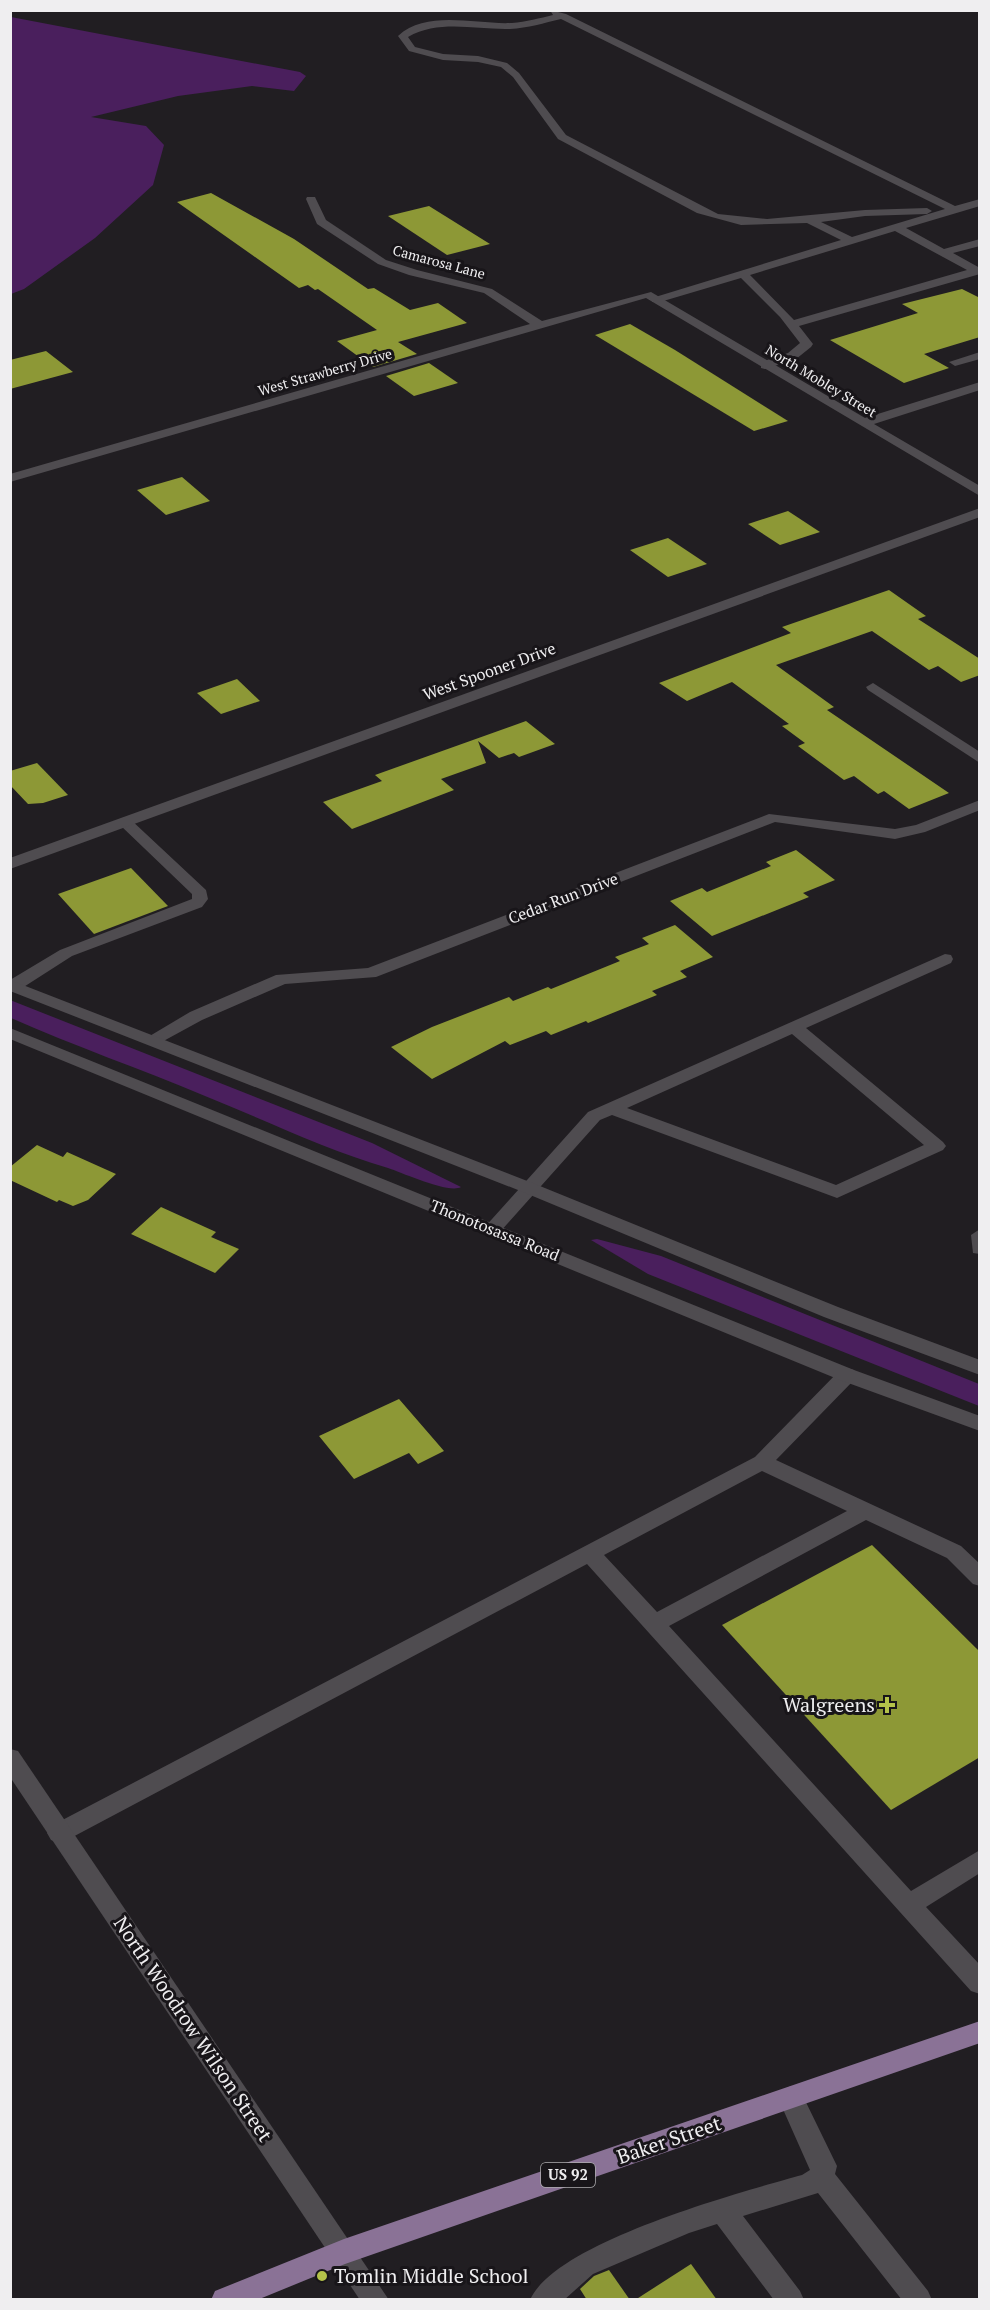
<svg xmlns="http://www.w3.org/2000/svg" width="990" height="2310" font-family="'PT Serif',serif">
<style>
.green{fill:#4a1f5d}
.building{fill:#8d9836}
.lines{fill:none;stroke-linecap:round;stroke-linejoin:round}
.service{fill:#4f4c50;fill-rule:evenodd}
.minor{fill:#4f4c50;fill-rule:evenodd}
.tertiary{fill:#4f4c50;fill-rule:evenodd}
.secondary{fill:#4f4c50;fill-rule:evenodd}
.primary{fill:#8a7296;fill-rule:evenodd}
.poi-dot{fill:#b4c24a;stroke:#181519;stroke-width:2}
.labels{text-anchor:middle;stroke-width:6;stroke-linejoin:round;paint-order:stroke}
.far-street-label{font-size:14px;fill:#efeef0;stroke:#181519}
.shield{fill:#181519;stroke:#aeadb0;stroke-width:1.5}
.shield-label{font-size:15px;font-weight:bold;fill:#efeef0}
.street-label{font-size:16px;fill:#efeef0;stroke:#181519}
.near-poi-label{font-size:20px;fill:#efeef0;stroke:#181519;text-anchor:end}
.near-street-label{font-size:20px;fill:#efeef0;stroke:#181519}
</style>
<rect width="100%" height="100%" fill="#211e22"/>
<g class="green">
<path d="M11,17L300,72L306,76L294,91L252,86L178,96L91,117L146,126L164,145L153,185L95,238L24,289L11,294Z"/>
<path d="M10,1000L372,1143L461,1187C449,1194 403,1173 388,1168C326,1150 265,1120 205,1096C141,1069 74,1046 11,1018Z"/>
<path d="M597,1239L661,1256L979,1384V1406L648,1274L591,1240Z"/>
</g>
<g class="building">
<path d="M211,193L294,239L368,289L374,288L410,310L438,303L467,323L398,342L417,354L373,367L337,341L377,330L318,289L315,290L308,285L299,288L177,202Z"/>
<path d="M429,206L490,244L447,255L388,216Z"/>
<path d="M962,289L980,298V337L924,354L949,368L904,383L830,340L918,313L902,304Z"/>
<path d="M630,324L675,350L788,421L754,431L595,335Z"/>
<path d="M46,351L73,372L10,389V360Z"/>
<path d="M429,363L458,383L414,396L386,376Z"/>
<path d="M182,477L210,501L166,515L137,490Z"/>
<path d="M788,511L820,532L780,545L748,524Z"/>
<path d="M668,538L707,564L668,577L630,550Z"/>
<path d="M889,590L926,616L918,619L980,659V675L961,682L938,666L929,670L872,631L776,665L834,707L827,710L949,793L909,809L884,791L878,794L854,776L844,780L798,746L805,743L782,726L789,724L732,682L687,701L659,683L791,633L782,627Z"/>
<path d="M237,679L260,701L221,714L197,693Z"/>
<path d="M526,721L555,744L519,757L514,753L499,758L478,741L486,763L441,779L454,790L352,829L323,802L382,781L375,775Z"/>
<path d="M37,763L68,795L43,803L28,804L10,785V771Z"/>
<path d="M796,850L835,880L803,893L809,897L712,936L670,901L702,888L707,892L771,866L766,862Z"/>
<path d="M131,868L168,906L94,934L58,894Z"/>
<path d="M675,925L713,957L680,971L687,977L652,991L657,995L588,1023L586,1021L551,1035L546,1031L510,1045L505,1041L432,1079L391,1047L432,1027L509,997L513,1001L548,987L551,989L620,961L615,957L649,944L642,938Z"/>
<path d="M37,1145L63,1157L67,1152L116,1174L88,1200L73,1206L59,1200L57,1202L10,1180V1167Z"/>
<path d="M161,1207L216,1232L211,1237L239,1249L215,1273L131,1234Z"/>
<path d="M399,1399L444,1451L418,1464L409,1453L354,1479L319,1436Z"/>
<path d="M872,1545L980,1652V1757L891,1810L722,1625Z"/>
<path d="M691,2264L717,2300H635Z"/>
<path d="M609,2270L630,2300H587L580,2289L594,2276Z"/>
</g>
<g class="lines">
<g class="service">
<path d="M550,10L566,14L955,206L980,199V206L906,228L944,249L980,239V246L953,253L980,268V274L799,326L813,344L811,347L796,359L765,369L761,368V362L788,353L800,343L780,317L741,278L660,302H652V298L841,240L807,223L741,225L697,213L558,139L513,77L501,67L478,62L443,60L409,51L398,36C427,9 477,25 512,23C526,22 540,18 553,15ZM561,19L945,209L852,237L821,222L865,216L927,214L932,211L927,208L865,210L767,219L718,214L566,135L519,73L507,63L478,56L443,54L415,47L408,37C440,19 476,30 510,29C528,28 544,23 561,19ZM895,231L967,270L794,320L750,275Z"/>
<path d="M980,352V359L955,366L949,362Z"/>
<path d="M125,817L130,819L206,890L208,899L202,907L72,956L19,990H10V980L60,950L192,899V894L120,825L117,822L120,819Z"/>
<path d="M945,954L951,955L953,959L951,963L806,1028L943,1142L946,1146L943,1150L837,1198L612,1115L600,1120L499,1233H485L483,1229L588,1112ZM792,1034L924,1145L836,1185L627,1108Z"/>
<path d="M980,1229V1254L973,1253L971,1235Z"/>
<path d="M847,1368L854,1370L857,1375L854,1380L776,1460L961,1546L980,1564V1586L973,1584L947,1558L866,1520L669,1626L911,1891L980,1850V1873L926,1907L980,1965V1994L971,1991L587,1564L67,1840L59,1843L51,1840L47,1833L51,1826L755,1457L840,1370ZM762,1471L847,1511L657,1612L604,1555Z"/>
<path d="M791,2086L800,2090L837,2166L835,2174L928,2291L932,2300H902L818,2193L743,2216L800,2291L804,2300H774L717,2224L689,2233L593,2274L564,2300H530C555,2242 741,2192 802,2175L810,2170L778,2098L782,2090Z"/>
</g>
<g class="minor">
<path d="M307,197H315L326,220L386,260L417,270L492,289L542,321L651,292L865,418L980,382V390L874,424L980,486V496L646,298L10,482V474L530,324L484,293L409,275L378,264L317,224L306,199Z"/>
<path d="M980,508V517L10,869V858Z"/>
<path d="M873,683L980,752V763L868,690L866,687Z"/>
<path d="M980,800V810L925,832L895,839L775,822L376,977L285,984L202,1020L158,1044H146L143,1040L190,1012L276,975L368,968L769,814L895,829L916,825Z"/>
</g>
<path class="tertiary" d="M10,1749L18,1751L389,2300H360L10,1777Z"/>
<g class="secondary">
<path d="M10,980L535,1184L838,1307L980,1360V1375L824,1317L523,1192L10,991Z"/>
<path d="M10,1028L854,1370L980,1416V1431L840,1380L10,1039Z"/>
</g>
<path class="primary" d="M980,2021V2043L345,2264L257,2300H211L215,2291L344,2239Z"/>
</g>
<g class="poi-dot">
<path d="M884 1696h6v6h6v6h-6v6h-6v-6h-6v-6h6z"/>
<circle cx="322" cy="2276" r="6"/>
</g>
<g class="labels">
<g class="far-street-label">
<text transform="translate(439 262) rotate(15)" y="5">Camarosa Lane</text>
<text transform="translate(325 372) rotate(-16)" y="5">West Strawberry Drive</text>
<text transform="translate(821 381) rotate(31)" y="5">North Mobley Street</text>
</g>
<rect class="shield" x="541" y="2163" width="54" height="24" rx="4.5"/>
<g class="shield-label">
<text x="568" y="2180">US 92</text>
</g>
<g class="street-label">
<text transform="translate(489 671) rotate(-20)" y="6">West Spooner Drive</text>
<text transform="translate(563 898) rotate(-21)" y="6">Cedar Run Drive</text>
<text transform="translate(495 1230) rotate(22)" y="6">Thonotosassa Road</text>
</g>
<g class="near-poi-label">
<text x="875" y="1712">Walgreens</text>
<text x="334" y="2283" text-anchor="start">Tomlin Middle School</text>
</g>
<g class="near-street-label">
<text transform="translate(193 2029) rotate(56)" y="7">North Woodrow Wilson Street</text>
<text transform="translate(669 2140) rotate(-19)" y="7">Baker Street</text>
</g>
</g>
<rect width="990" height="2310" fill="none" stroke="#efeef0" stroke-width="24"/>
</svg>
